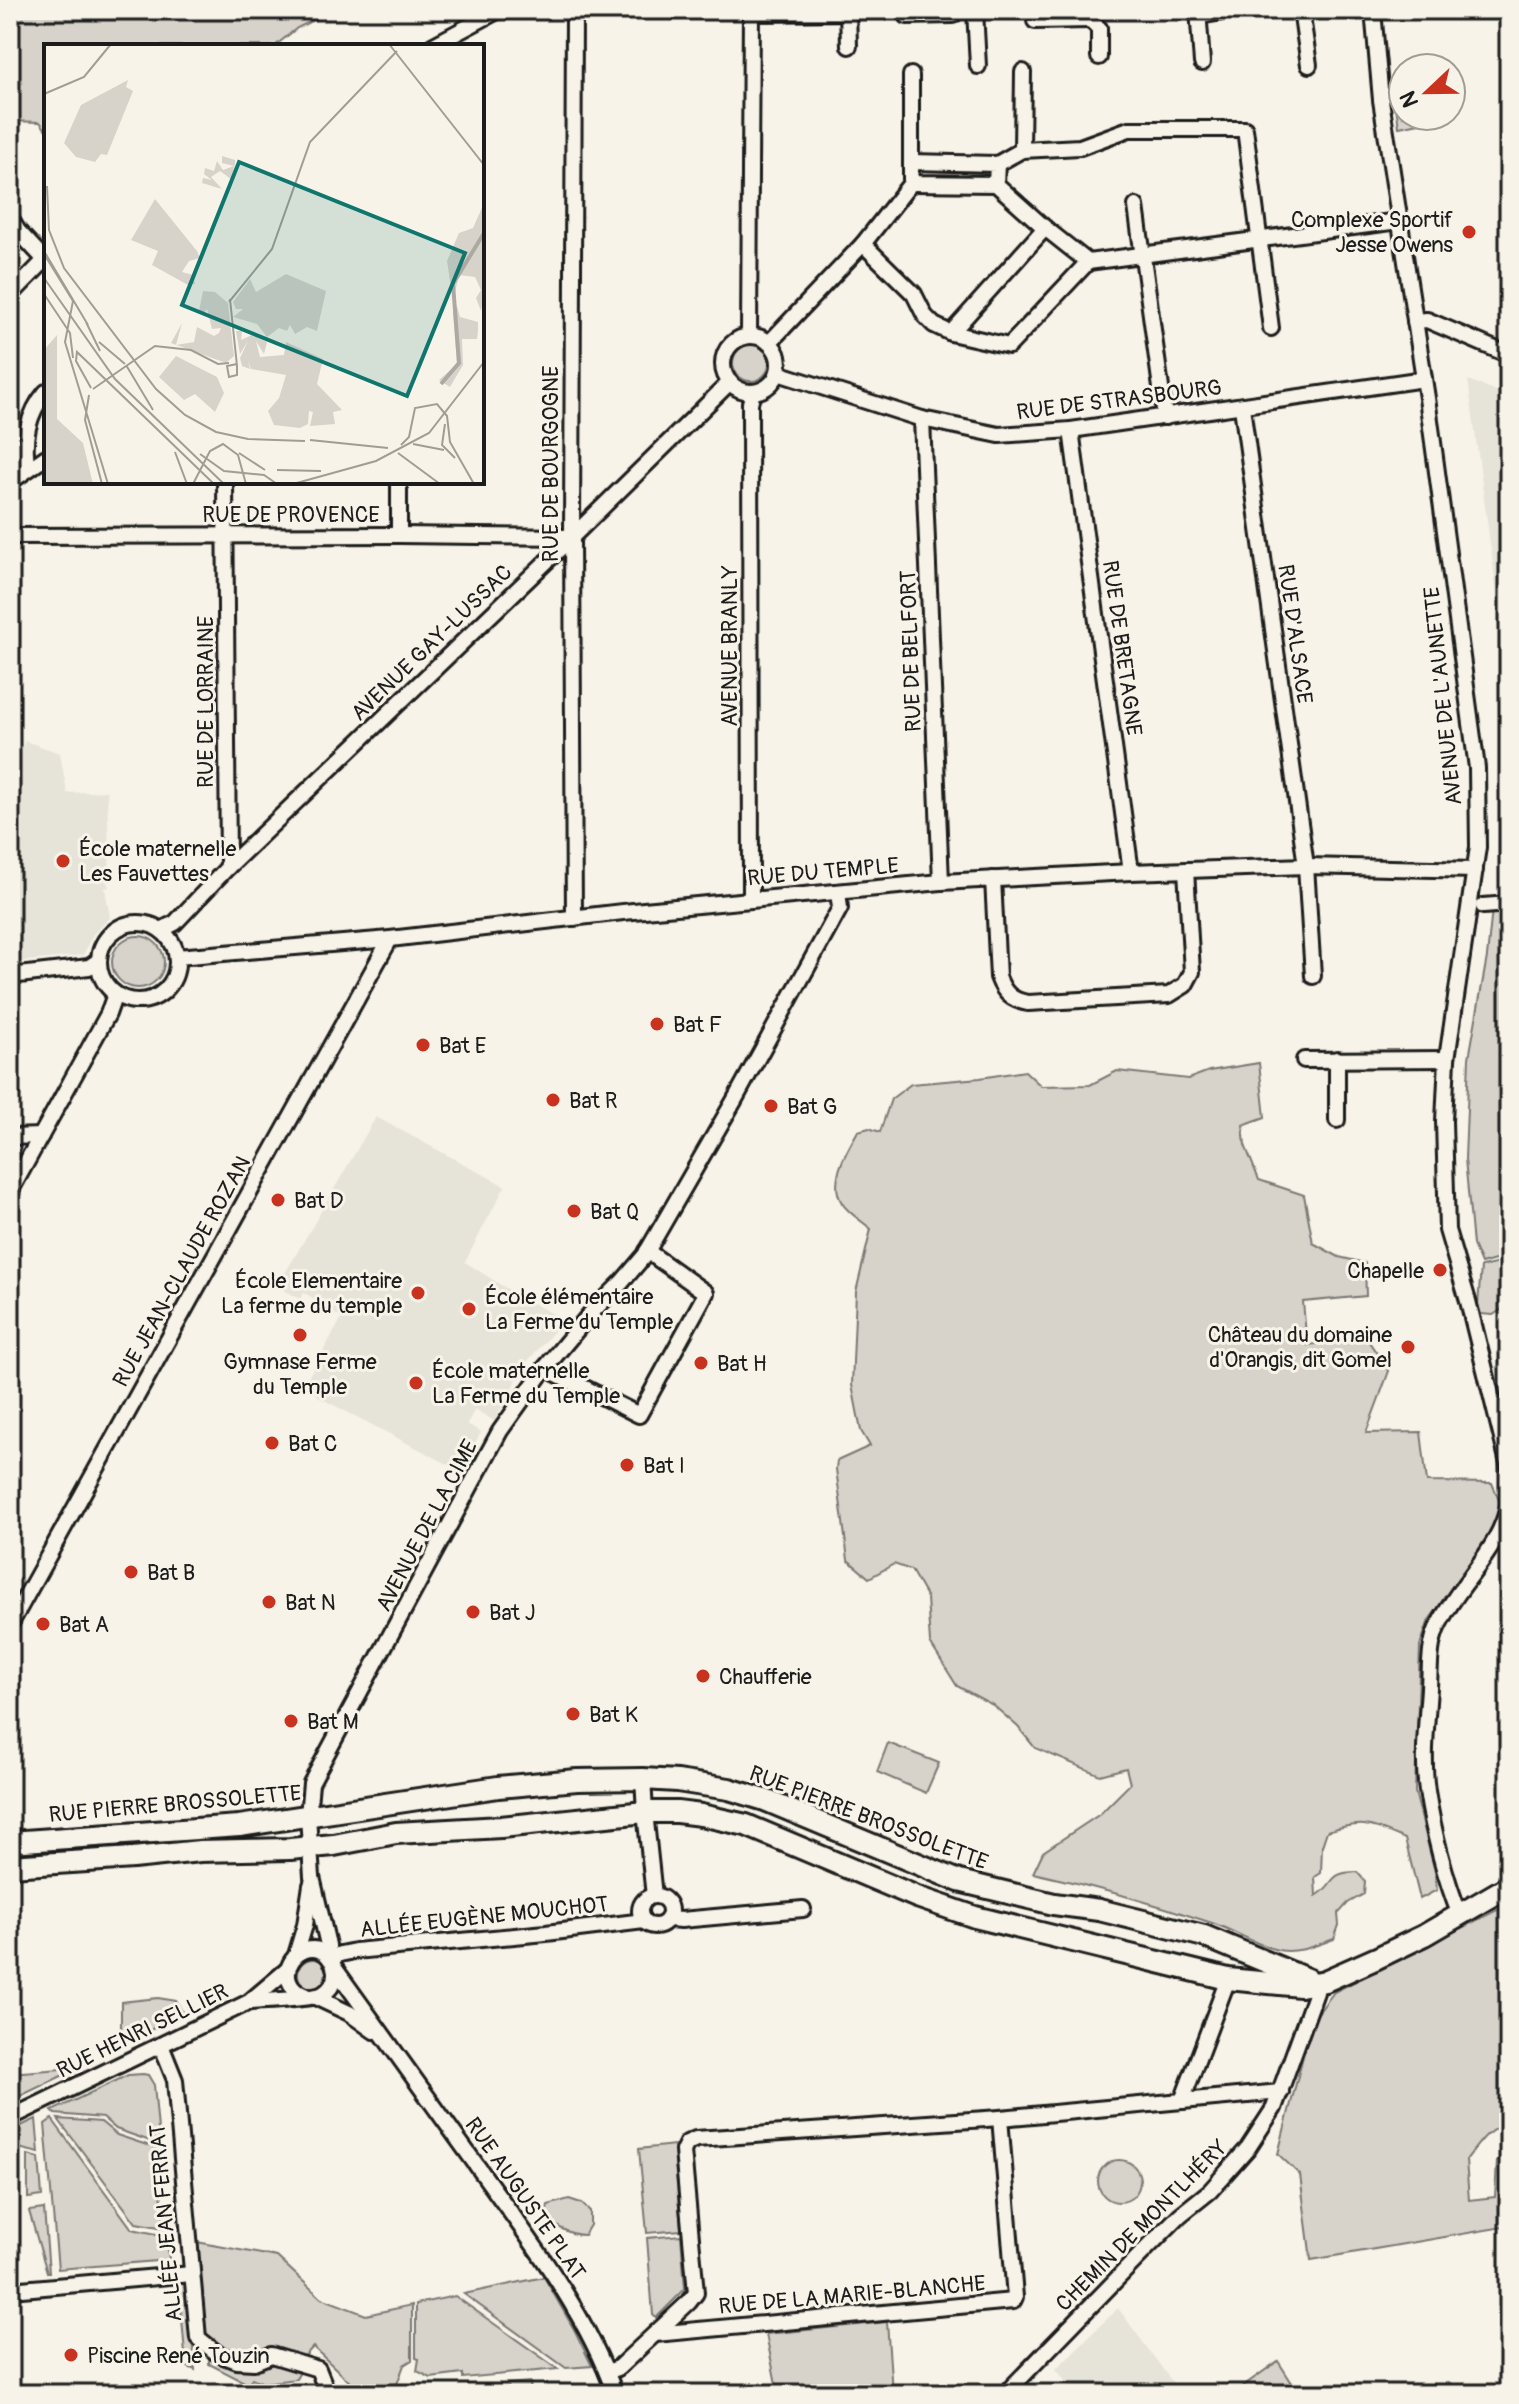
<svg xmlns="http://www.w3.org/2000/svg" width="1519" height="2404" font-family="Pangolin,sans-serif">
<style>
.built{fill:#e6e3d9}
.green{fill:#d7d3cb;stroke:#7a7874;stroke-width:2}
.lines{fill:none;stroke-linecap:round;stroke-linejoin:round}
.street-casing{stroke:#1c1c1c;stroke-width:20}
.secondary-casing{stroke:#1c1c1c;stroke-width:26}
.street{stroke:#f7f3e8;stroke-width:14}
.secondary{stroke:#f7f3e8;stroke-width:20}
.poi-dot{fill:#c8321e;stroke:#f7f3e8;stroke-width:3}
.labels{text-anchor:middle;stroke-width:6;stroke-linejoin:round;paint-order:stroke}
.poi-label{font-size:22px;fill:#1c1c1c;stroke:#f7f3e8;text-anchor:start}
.street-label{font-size:22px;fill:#1c1c1c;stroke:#f7f3e8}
.inset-river{fill:none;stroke:#aca9a2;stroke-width:4}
.inset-road{fill:none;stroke:#9f9d96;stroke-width:2}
.view{fill:#0f766e;fill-opacity:0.15;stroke:#0f766e;stroke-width:4}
.inset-edge{fill:none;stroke:#1c1c1c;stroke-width:4}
</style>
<rect width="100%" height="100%" fill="#f7f3e8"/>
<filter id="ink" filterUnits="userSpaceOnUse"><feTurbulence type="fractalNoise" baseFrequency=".0125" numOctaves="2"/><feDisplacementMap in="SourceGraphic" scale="16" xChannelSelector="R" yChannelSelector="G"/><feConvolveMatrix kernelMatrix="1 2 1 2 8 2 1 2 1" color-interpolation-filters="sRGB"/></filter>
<g filter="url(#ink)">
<g class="built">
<path d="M1468,380L1509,396V682L1504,647Z"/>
<path d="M25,741L60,753L67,793L107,791L110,880H106L109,887L105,888L110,918L93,934L83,955L10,963V878L22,847L10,835V779Z"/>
<path d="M376,1117L505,1186L465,1262L512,1292L564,1320L526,1363L494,1421L475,1409L467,1424L481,1432L461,1471L320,1398L305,1383L342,1318L334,1313L332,1316L328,1314L331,1308L304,1293L300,1299L277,1287Z"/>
<path d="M1118,2308L1181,2394H1075L1056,2369Z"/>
</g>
<g class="green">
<path d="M10,10H334L297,28L275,46H46V130L40,122L10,121Z"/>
<path d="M1403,85V116H1439L1440,119L1399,127L1395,100Z"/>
<circle cx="751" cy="363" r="18"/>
<path d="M1509,906V1256L1481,1264L1473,1245L1465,1159L1469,1058L1487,957L1492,909Z"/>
<circle cx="138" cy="962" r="26"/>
<path d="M1259,1063L1265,1117L1243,1125L1245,1145L1259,1180L1304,1195L1313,1243L1339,1257L1365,1263L1366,1296L1303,1302L1307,1345L1367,1339L1389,1371L1366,1433L1421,1432L1427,1482L1492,1483L1501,1505L1490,1538L1429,1620L1420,1646L1415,1792L1435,1872L1437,1890L1420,1899L1405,1839C1369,1824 1365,1820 1327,1831L1322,1846L1321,1873L1315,1877L1316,1896C1337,1884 1326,1872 1357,1872L1365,1881L1364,1894L1348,1903L1338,1914L1339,1925L1334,1939C1315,1946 1295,1955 1274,1949C1253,1943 1233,1930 1212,1923C1153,1903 1093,1886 1033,1873L1043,1852L1100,1814L1130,1784L1126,1768L1100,1775L1035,1748L1018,1727L993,1705L957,1686L930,1643L927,1598L911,1570L894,1564L869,1578L848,1560L836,1469L837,1461L870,1446L861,1431L852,1385L856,1292L871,1229C862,1221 848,1213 842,1203C828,1180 847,1151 858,1131L869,1128L880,1132L891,1099L911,1084L980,1078L1025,1071L1041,1086L1090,1085L1117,1071L1188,1079L1209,1071Z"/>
<path d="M1509,1261V1286L1504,1308L1493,1315L1481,1314L1478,1305L1481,1267Z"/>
<path d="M888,1743L939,1763L926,1793L877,1772Z"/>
<path d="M1509,1904V2123C1486,2130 1480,2142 1466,2160L1469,2200L1495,2197L1497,2161L1509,2156V2226L1311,2260L1300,2175L1278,2154L1312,2021L1334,1992Z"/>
<circle cx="313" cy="1974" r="15"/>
<path d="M158,1998L176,2001L182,2012L181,2016L123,2042L121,2038V2002Z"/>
<path d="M74,2068V2070L10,2101V2073Z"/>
<path d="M143,2074L148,2075L154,2085L159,2140L150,2141L116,2129L103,2118L55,2114L52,2111L128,2075Z"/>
<path d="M36,2119L39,2153L14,2147L10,2140V2131Z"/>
<path d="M52,2119L132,2229L167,2236L169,2260L58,2269L45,2124Z"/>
<path d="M58,2119L101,2122L117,2135L156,2148L165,2228L136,2223Z"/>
<path d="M674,2145L681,2230L647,2233L639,2149Z"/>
<path d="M28,2155L39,2158L42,2196L28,2198Z"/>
<circle cx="1119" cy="2181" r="21"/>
<path d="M569,2199L581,2203L590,2211V2225L584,2235C571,2235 554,2227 546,2215L548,2205Z"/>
<path d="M44,2209L49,2272H47L29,2211Z"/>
<path d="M681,2235L685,2289L656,2318L653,2315L647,2238Z"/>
<path d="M197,2242L277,2257L321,2298L366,2315L412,2305V2360L404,2365L397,2384L356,2388L313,2347L302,2359L278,2351L240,2355L205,2338Z"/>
<path d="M544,2277L575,2331L592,2366L566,2368L464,2294Z"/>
<path d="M179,2283H187L195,2370L186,2366Z"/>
<path d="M455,2296L558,2369L463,2378V2374L431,2378L417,2371L419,2359L416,2358V2304Z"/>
<path d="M887,2322L892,2392L890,2394H778L766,2334Z"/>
<path d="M209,2357L236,2368L275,2364L300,2372L296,2379L263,2383L252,2378L248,2384L209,2364Z"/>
<path d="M1278,2361L1299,2394H1232Z"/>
<path d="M530,2382L531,2394H509L508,2384Z"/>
</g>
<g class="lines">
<g class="street-casing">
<g id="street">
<path d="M848,10L849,46"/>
<path d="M975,10L978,66"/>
<path d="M1198,10L1202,63"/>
<path d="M1301,10L1309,65"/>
<path d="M1373,10L1381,100L1427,398L1477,768L1478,847L1447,1059L1444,1121L1447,1230L1468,1301L1509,1467"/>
<path d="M752,13L848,12"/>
<path d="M1090,13V20L1099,28V57"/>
<path d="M907,16L953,15V10"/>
<path d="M1199,16L1235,10"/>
<path d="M1035,21L1090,20"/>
<path d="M432,46L499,10"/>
<path d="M911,75V162"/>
<path d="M1022,150L1080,147L1129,129H1245L1271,328"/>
<path d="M997,164L1022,150L1023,72"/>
<path d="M996,184L997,164L911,162V183L996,184L1045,228L1088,262L1399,221"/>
<path d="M1136,206L1165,417"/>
<path d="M10,218L18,231L45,260"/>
<path d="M863,244L914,294L925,316L934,325L951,333L1009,346L1088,262"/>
<path d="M10,296L46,259"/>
<path d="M1415,321L1427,320L1509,355"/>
<path d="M951,333L1045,228"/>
<path d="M749,336L751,10"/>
<circle cx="751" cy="364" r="28"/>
<path d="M769,343L863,244L911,183"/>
<path d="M778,373L922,419L999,435L1071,430L1424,379"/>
<path d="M1242,407L1306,866L1313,976"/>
<path d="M922,419L941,882"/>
<path d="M1071,430L1131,872"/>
<path d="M28,468C22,441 28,413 46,392"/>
<path d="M10,482L46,457"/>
<path d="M225,482L228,867"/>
<path d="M399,482V535"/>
<path d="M10,536L399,535L572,537"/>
<path d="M993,879L998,977C1004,993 1011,1000 1028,1003L1169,995L1185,985L1192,972L1186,870"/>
<path d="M751,900L750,403L753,392"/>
<path d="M1483,906L1509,904"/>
<path d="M574,918L572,537L574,10"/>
<circle cx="138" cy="962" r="39"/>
<path d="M161,930L175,923L228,867L572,537L730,382"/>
<path d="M177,957L390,939L623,912L941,882L1131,872L1306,866L1475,870"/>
<path d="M10,976L89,967L98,961"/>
<path d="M1304,1060L1447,1059"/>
<path d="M1337,1120V1059"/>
<path d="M10,1137L41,1136"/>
<path d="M10,1192L108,1014L115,994"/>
<path d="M545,1368L639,1415L706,1293L647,1251"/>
<path d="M10,1625L390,939"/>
<path d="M643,1779L645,1812L654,1896"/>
<circle cx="655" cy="1911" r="15"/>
<path d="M1460,1915C1445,1879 1433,1830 1427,1791C1422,1757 1427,1721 1429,1688C1430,1668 1429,1646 1437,1628C1458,1583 1500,1552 1509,1502"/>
<path d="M668,1919L681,1920L803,1909"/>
<path d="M296,1955L305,1925L311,1885"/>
<path d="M328,1956V1945L312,1877L308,1816L311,1783L500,1431L545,1368L590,1314L622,1282L645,1255L734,1101L840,908L838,892"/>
<path d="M330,1959L340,1954L355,1951L546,1933L644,1921"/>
<path d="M334,1967C388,2043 443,2119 498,2195C543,2257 589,2321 615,2394"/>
<path d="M315,1997L349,2013L374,2031"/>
<path d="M250,2002C263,2001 315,1999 323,1994C331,1989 335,1982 335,1973C335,1967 332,1961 328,1956C303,1931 265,1979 306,1996"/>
<path d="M161,2045L175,2080L198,2338L218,2354L236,2361L254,2362L271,2355L318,2369L328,2394"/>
<path d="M1182,2101L1281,2092"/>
<path d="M10,2118L249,2002L288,1969"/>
<path d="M10,2290L192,2274"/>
<path d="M655,2334L1013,2301L1015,2297L1000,2118"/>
<path d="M607,2372L618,2368L689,2302L696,2293L683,2151L687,2143L696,2139L1000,2118L1182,2101L1228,1979"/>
<path d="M1005,2394L1148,2247L1180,2215L1210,2191L1248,2148L1274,2108L1316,1992V1983"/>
</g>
</g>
<g class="secondary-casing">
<g id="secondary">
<path d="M10,1842L239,1826L498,1787L577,1780L643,1779L677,1781L729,1789L765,1800L959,1881L1054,1904L1099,1910L1204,1936L1309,1980"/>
<path d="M10,1866L133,1858L200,1851L290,1849L334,1845L396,1833L501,1827L645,1812H677L701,1815L746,1825L917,1897L975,1917L1228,1979L1300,1986L1325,1981L1377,1958L1425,1935L1509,1886"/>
</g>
</g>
<use href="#street" class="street"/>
<use href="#secondary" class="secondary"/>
</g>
</g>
<g class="poi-dot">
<circle cx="1469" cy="232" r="8"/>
<circle cx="63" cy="861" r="8"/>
<circle cx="657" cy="1024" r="8"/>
<circle cx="423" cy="1045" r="8"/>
<circle cx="553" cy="1100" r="8"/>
<circle cx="771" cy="1106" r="8"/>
<circle cx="278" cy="1200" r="8"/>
<circle cx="574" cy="1211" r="8"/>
<circle cx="1440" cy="1270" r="8"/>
<circle cx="418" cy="1293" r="8"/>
<circle cx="469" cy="1309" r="8"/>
<circle cx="300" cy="1335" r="8"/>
<circle cx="1408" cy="1347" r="8"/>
<circle cx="701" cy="1363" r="8"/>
<circle cx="416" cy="1383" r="8"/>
<circle cx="272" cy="1443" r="8"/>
<circle cx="627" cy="1465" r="8"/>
<circle cx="131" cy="1572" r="8"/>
<circle cx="269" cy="1602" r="8"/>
<circle cx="473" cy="1612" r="8"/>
<circle cx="43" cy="1624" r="8"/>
<circle cx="703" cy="1676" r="8"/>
<circle cx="573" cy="1714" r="8"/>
<circle cx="291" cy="1721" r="8"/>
<circle cx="71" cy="2355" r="8"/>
</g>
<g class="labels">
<g class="poi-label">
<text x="1453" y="227" text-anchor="end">Complexe Sportif<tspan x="1453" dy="25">Jesse Owens</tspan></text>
<text x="79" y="856">École maternelle<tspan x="79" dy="25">Les Fauvettes</tspan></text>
<text x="673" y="1032">Bat F</text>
<text x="439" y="1053">Bat E</text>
<text x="569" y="1108">Bat R</text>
<text x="787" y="1114">Bat G</text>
<text x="294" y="1208">Bat D</text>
<text x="590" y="1219">Bat Q</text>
<text x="1424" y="1278" text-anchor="end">Chapelle</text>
<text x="402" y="1288" text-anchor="end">École Elementaire<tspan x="402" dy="25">La ferme du temple</tspan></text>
<text x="485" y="1304">École élémentaire<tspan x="485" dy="25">La Ferme du Temple</tspan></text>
<text x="1392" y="1342" text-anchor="end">Château du domaine<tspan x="1392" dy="25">d'Orangis, dit Gomel</tspan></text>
<text x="300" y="1369" text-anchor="middle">Gymnase Ferme<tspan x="300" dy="25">du Temple</tspan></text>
<text x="717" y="1371">Bat H</text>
<text x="432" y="1378">École maternelle<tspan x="432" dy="25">La Ferme du Temple</tspan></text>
<text x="288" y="1451">Bat C</text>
<text x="643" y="1473">Bat I</text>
<text x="147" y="1580">Bat B</text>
<text x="285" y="1610">Bat N</text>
<text x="489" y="1620">Bat J</text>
<text x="59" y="1632">Bat A</text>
<text x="719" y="1684">Chaufferie</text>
<text x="589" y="1722">Bat K</text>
<text x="307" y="1729">Bat M</text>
<text x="87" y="2363">Piscine René Touzin</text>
</g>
<g class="street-label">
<text transform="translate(1119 399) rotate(-7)" y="8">RUE DE STRASBOURG</text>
<text transform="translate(550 464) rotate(-90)" y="8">RUE DE BOURGOGNE</text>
<text x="291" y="522">RUE DE PROVENCE</text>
<text transform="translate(1296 634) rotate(82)" y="8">RUE D'ALSACE</text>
<text transform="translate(431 642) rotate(-44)" y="8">AVENUE GAY-LUSSAC</text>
<text transform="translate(729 646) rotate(-90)" y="8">AVENUE BRANLY</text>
<text transform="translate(1123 648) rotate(82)" y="8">RUE DE BRETAGNE</text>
<text transform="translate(910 651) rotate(-92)" y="8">RUE DE BELFORT</text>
<text transform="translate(1442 696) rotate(-96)" y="8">AVENUE DE L'AUNETTE</text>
<text transform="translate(205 702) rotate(-90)" y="8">RUE DE LORRAINE</text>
<text transform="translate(823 871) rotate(-5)" y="8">RUE DU TEMPLE</text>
<text transform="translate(181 1271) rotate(-61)" y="8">RUE JEAN-CLAUDE ROZAN</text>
<text transform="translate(426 1525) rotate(-62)" y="8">AVENUE DE LA CIME</text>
<text transform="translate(175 1803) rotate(-5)" y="8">RUE PIERRE BROSSOLETTE</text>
<text transform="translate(869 1817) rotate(21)" y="8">RUE PIERRE BROSSOLETTE</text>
<text transform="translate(484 1916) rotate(-6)" y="8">ALLÉE EUGÈNE MOUCHOT</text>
<text transform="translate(142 2030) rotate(-26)" y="8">RUE HENRI SELLIER</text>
<text transform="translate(526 2198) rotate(55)" y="8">RUE AUGUSTE PLAT</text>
<text transform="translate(165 2223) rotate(-95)" y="8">ALLÉE JEAN FERRAT</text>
<text transform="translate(1141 2225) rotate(-45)" y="8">CHEMIN DE MONTLHÉRY</text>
<text transform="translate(852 2294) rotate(-5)" y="8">RUE DE LA MARIE-BLANCHE</text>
</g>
</g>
<g transform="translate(44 44)">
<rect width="440" height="440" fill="#f7f3e8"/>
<path d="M84,36L82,43L89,47L63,111L57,110L51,118L32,113L20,99L37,61ZM178,112L191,116V120L187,135L176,127L167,133L178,145L158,139L159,134L168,136L160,130L161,124L170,127L173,117L179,126L190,122L178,119ZM111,155L153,207L156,214L145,217L138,228L149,231L151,240L144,241L108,221L114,207L87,196ZM440,159V250L437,267L432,254L437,246L431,233L415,231L409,257L403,217L415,189L429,184ZM242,230L282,247L273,287L263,283L251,290L246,281L243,287L235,284L223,293L213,280L189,273L199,265H192L189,258L206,235L212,248ZM159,247L171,248L184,259L190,312L182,319L127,299L138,279L132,301L150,298L153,283L170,292L175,289L177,284L168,285L163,265L159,271L155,267ZM413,262L416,273L434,278V287L433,295H418L419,321L406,343L395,336L413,320L409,268ZM192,287H198L197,296L208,291L223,298L220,310L212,297L216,313L240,311L242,298L279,315L273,340L298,366L289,368L291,380L266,382L269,368L265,367L264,380L256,384L230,381L224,367L235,354L242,331L207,325L204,317L206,325L198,322L196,314L204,297L196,310ZM13,291V375L39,399L49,440H0V306ZM132,312L173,333L180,349L171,368L151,350L140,356L115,333Z" fill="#d7d3cb"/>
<path class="inset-river" d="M397,340L415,319L409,240L440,189"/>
<path class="inset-road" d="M345,0L440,121M0,50L40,33L67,0M3,142L5,186L20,224L112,345L141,371L172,388L204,395L261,397M0,207L44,281M0,210L29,257L21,298L64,440M0,234L71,335L180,440M0,250L26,289L29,314M186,255L193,322V331L185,333L183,322L193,320M185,258L228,205L266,98L353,7M42,278L56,307M55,298L81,320M82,321L109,366M47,344L32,317L33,308L170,440M49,345L111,302L147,306L174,320L185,319M45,351L41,376L58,440M401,380L398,401L411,414M266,396L344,404M369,400L400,406M357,401L365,393L371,364L393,360L403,372L406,398L430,440M131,408L143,440M195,409L221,426M354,409L396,440M156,410L180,427L220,431L233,440M233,426L277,427M149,440L166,407L179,400L194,411L202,440M249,440L332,417L385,389L440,318"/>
<path class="view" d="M195,118L421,209L363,352L138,261Z"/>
<rect width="440" height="440" class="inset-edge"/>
</g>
<rect width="1519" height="2404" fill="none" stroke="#f7f3e8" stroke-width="40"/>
<rect x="20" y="20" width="1479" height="2364" fill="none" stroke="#1c1c1c" stroke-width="3" filter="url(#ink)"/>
<g transform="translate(1427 92) rotate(248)"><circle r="38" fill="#f7f3e8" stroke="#9f9d96" stroke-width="2"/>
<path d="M0-6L14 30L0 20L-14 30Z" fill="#c8321e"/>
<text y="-12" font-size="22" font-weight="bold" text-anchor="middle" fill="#1c1c1c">N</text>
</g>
</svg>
